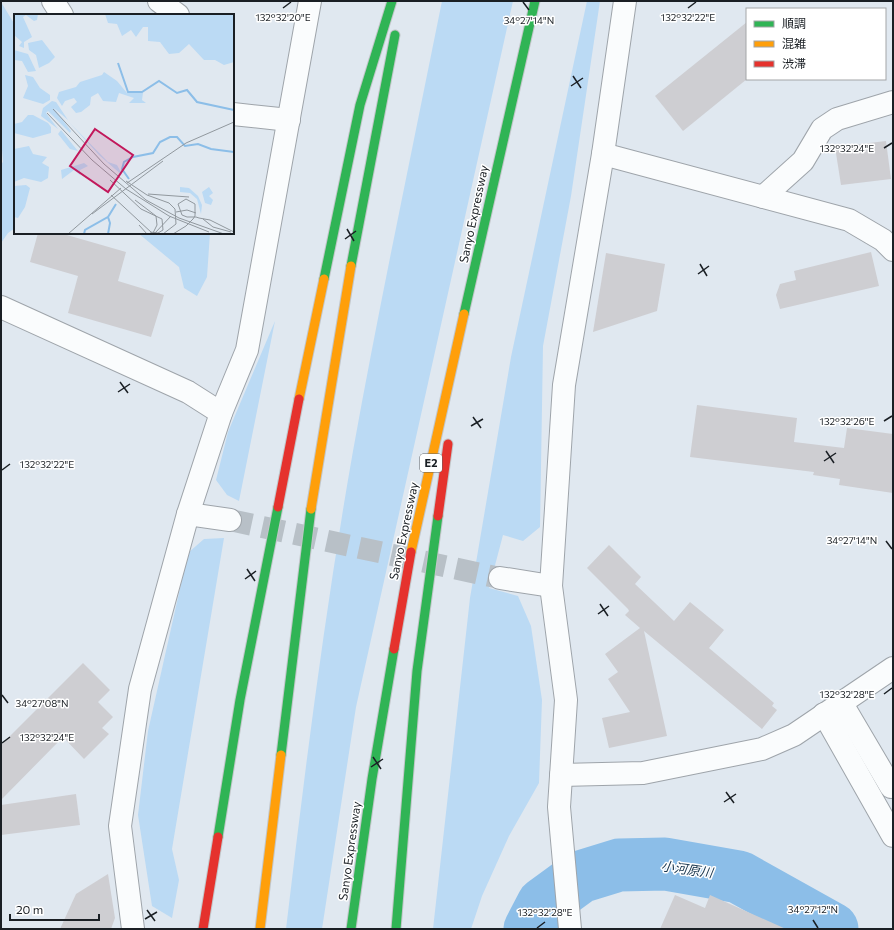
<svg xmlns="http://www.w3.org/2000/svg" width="894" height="930" font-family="Commissioner,'Noto Sans JP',sans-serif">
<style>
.green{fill:#bbdaf4}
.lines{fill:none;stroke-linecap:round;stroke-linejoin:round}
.river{stroke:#8cbee8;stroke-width:53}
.building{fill:#ceced2}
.street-tunnel{stroke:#b8c0c7;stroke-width:22;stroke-dasharray:22 11;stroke-linecap:butt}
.street-casing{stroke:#9ea4aa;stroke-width:24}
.fast-casing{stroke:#c2c6c9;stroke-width:11}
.slow-casing{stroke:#c2c6c9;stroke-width:11}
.jam-casing{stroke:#c2c6c9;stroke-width:11}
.street{stroke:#fafcfd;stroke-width:22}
.fast{stroke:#30b455;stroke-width:9}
.slow{stroke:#ff9f0a;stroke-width:9}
.jam{stroke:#e5322d;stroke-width:9}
.ticks{fill:none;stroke:#1a1f24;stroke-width:1.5}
.labels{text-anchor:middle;stroke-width:3;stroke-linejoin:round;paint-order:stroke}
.shield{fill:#fff;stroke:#5f6266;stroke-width:1}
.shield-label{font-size:11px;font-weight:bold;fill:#1a1f24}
.street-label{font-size:12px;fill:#1a1f24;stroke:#fff}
.water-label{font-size:13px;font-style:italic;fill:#17344c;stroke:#fff}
.inset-river{fill:none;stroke:#8cbee8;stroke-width:2}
.inset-road{fill:none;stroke:#91989e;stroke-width:1}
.view{fill:#c2185b;fill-opacity:0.15;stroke:#c2185b;stroke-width:2}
.inset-edge{fill:none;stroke:#1a1f24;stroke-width:2}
.ticks-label{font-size:10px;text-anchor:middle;fill:#1a1f24;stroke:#fff;stroke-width:3;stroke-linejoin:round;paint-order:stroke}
</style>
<rect width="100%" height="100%" fill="#e0e8f0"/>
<g class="green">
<path d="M442,1H513L356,707L322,929H286C305,769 325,610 353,451C380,301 412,151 442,1Z"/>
<path d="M587,1H600L571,196L543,346L540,527L523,541L503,535L489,588L518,596L531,626L542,700L539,783L509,836L482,896L471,929H433L470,598L511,357Z"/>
<path d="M1,2L15,25V228L8,233L1,243V164L3,162L1,138Z"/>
<path d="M138,233H210L207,277L197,296L184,288L179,267Z"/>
<path d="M275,321L239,501L227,495L216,480L228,432Z"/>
<path d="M224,538L172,849L179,880L172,918L152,906L138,815L148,731L188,553L204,539Z"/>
</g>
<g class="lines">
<path class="river" d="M530,929L543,904L580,877L619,865L665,864L739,877L832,929"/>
</g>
<g class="building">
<path d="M747,22V79L683,131L655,96Z"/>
<path d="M886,141L891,179L841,185L835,147Z"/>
<path d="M38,233H60L126,252L118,281L164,295L151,337L68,313L78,276L30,262Z"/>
<path d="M871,252L879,286L780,309L776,295L780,284L796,280L794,271Z"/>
<path d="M606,253L665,264L657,311L593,332Z"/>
<path d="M697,405L797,418L794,442L844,448L847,428L893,434V493L839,485L840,479L813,475L814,472L690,457Z"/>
<path d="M609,545L641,577L635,584L674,621L690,602L724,630L709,648L774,703L772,706L777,710L762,729L644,631L667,736L609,748L602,718L630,712L608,679L618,672L605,654L640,628L625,615L629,611L628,609L587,568Z"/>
<path d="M83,663L110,690L98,702L113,717L102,728L109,734L84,759L63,737L1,800V745Z"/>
<path d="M76,794L80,825L1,835V805Z"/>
<path d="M108,874L115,918L111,929H60L76,894Z"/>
<path d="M675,895L705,908L710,895L786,929H660Z"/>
</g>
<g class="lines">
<path class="street-tunnel" d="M230,520L500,578"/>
<g class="street-casing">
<g id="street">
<path d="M53,1L62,15"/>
<path d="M159,1L178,15"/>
<path d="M233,114L289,120"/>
<path d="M603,154L849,220L883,240L893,250"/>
<path d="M763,197L803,161L822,129L837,119L893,102"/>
<path d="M1,307L188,392L221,413"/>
<path d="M188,514L230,520"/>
<path d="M500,578L551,586"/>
<path d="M841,702L891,787L893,786"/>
<path d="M824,714L893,836"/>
<path d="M561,775L643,773L762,749L794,735L893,668"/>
<path d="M133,929L120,826L140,689L188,514L221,413L247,350L310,1"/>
<path d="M570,929L559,807L566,700L551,586L564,385L603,154L625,1"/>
</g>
</g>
<g class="fast-casing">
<g id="fast">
<path d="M351,266L395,35"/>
<path d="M324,279L360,105L392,1"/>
<path d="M464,314L535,1"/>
<path d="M281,755L311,509"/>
<path d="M218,837L240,700L278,507"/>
<path d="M351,929L372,779L394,649"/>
<path d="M396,929L417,671L438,516"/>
</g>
</g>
<g class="slow-casing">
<g id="slow">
<path d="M299,399L324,279"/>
<path d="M311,509L351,266"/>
<path d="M411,552L464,314"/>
<path d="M260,929L281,755"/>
</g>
</g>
<g class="jam-casing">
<g id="jam">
<path d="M278,507L299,399"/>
<path d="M438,516L448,444"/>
<path d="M394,649L411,552"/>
<path d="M203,929L218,837"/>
</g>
</g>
<use href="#street" class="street"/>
<use href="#fast" class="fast"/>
<use href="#slow" class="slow"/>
<use href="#jam" class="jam"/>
</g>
<path class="ticks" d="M523,2L529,10M283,8L291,2M688,8L696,2M573,76L581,88M571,86L583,78M884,148L892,143M347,229L354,241M345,239L356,231M700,264L707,276M698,274L709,266M120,382L128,393M118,392L130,384M473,417L481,428M884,421L892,416M471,426L483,419M826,451L834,463M824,461L836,453M2,470L10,464M886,541L892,549M247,569L255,581M245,579L256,571M600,604L608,616M598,614L609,606M884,694L892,688M2,695L8,703M2,743L10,737M373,757L381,769M371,767L383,759M726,792L734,803M724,802L736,794M147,910L155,921M145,919L157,912M813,920L818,928M537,928L545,922"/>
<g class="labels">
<rect class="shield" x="420" y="454" width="22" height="18" rx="3"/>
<g class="shield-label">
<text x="431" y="467">E2</text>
</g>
<g class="street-label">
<text transform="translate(474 214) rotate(-78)" y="4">Sanyo Expressway</text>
<text transform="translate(404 531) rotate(-78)" y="4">Sanyo Expressway</text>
<text transform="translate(350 851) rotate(-82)" y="4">Sanyo Expressway</text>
</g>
<g class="water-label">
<text transform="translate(687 869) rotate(8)" y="5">小河原川</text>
</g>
</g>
<g transform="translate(14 14)">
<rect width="220" height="220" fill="#e0e8f0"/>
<path d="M0,0H24L23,6L20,7L12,1L9,3L18,23L10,28V34L5,32L8,28L0,21ZM91,0H220V48L210,51L201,46H190L175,30L165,39L155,40L146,28L134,27V13H129L122,23L117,16L108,22L103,10L94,9ZM28,26L41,43L35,49L25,54L22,41L15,36L14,29ZM0,36L14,40L22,57L14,58L8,47L0,46ZM90,58L103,67L113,79H129L128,86L132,89H115L120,84L105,79L102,88L89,87L84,79L77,83L76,91L67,98L62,99L57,93L63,88L60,84L51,87L48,92L43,84L45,78L62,73L66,68L88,61ZM11,61L19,63L26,74L36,81V86L29,90L9,84L14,72ZM38,87L42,88L54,106L40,94L57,117L56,119L34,97L32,99L44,115L27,102L29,94ZM14,101H19L34,109L37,113V119L19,124L0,119V110L8,108ZM55,108L94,148L103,151L109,162L85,141ZM47,116L59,131L64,137L56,135L44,120ZM15,132L19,140L33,143L28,149L35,153L34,164L27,168L10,164L0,168V135ZM70,149L74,152L66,156V161L60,156L48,165L47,156ZM12,171L16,174L11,193L4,204L0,203V172ZM166,173L175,174L184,182L188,191L187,200L183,185L176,179L166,178ZM195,173L199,179L195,182L199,186L197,191L191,189L188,178Z" fill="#bbdaf4"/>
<path class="inset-river" d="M104,49L114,78H128L145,67L163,79L173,76L183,88L220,96M115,165L108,155L110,148L119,143L139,139L146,128L156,123H163L171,132L184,130L197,135L220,138M94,203L102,190M70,220L71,216L94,203L96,209L94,220"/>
<path class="inset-road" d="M39,95L90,150L132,186L165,204L210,220M33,99L78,146L112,175L155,202L195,218M96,166L127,195L148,205L149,216L144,219L136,218M112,167L133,181L155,189L161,195L162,210L149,220M113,169L172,129L220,108M134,180L175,183M97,181L138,219M121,186L142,202L143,211L139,219M162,198L173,196L182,199M78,200L149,147M189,205L199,213L217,218M125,211L133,220M141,219L157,202M54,220L107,174M159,220L172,212L179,205L181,202V190L172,185L164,190L168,201L173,203H182L185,204L196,206L220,218M170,220H189"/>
<path class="view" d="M81,115L119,141L94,178L56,152Z"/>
<rect width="220" height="220" class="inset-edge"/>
</g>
<g class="ticks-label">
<text x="283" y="21">132°32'20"E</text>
<text x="688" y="21">132°32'22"E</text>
<text x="529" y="24">34°27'14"N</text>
<text x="847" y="152">132°32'24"E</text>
<text x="847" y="425">132°32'26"E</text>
<text x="47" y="468">132°32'22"E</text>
<text x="852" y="544">34°27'14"N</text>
<text x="847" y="698">132°32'28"E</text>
<text x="42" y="707">34°27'08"N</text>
<text x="47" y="741">132°32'24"E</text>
<text x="813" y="913">34°27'12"N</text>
<text x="545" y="916">132°32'28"E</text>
</g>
<rect width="894" height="930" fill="none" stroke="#1a1f24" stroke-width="4"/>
<rect x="746" y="8" width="140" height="72" fill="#ffffff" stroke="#a3a5a7"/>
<rect x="754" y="21" width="20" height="6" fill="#30b455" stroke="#a3a5a7"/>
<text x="782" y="28" font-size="12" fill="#1a1f24">順調</text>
<rect x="754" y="41" width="20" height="6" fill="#ff9f0a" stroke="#a3a5a7"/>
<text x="782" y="48" font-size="12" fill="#1a1f24">混雑</text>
<rect x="754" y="61" width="20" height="6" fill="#e5322d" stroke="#a3a5a7"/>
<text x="782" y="68" font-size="12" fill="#1a1f24">渋滞</text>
<path d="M10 914v6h89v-6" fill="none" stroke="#1a1f24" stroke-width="2"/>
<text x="16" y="914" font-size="12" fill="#1a1f24" stroke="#ffffff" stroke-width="3" paint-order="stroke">20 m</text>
</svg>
